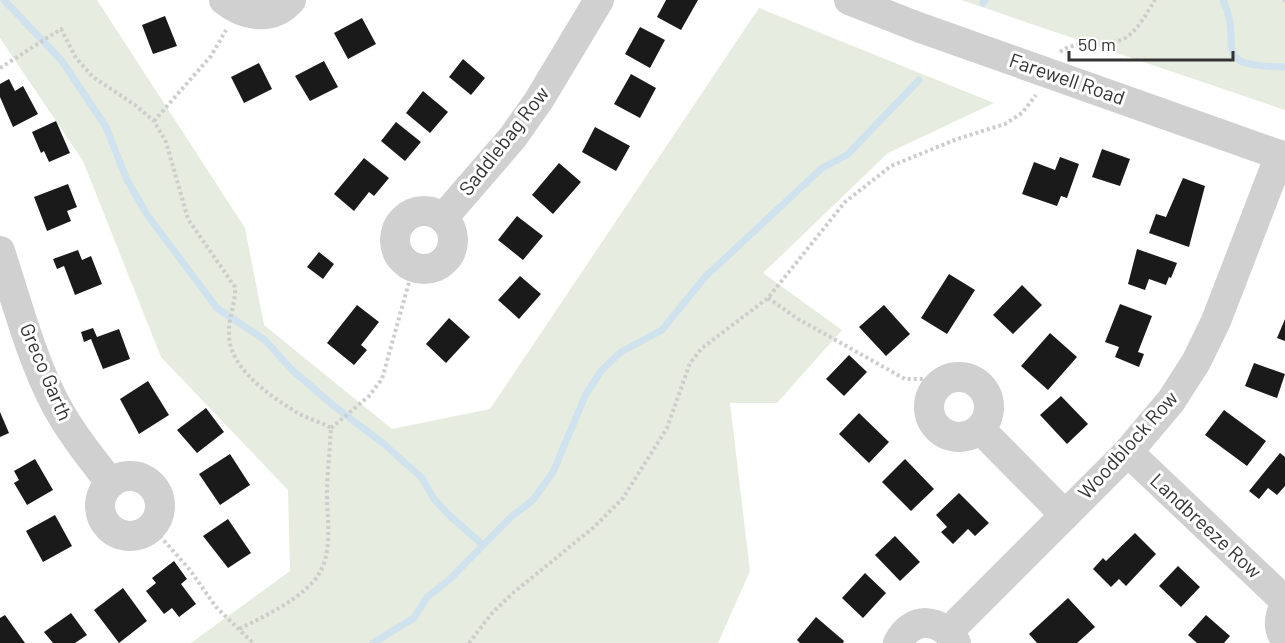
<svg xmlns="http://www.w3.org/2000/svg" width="1285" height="643" font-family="Barlow,sans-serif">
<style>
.green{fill:#e6ecdf}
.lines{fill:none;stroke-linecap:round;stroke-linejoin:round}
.stream{stroke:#cfe2ee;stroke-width:7}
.building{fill:#1a1a1a}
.path{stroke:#cdcdcd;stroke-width:4;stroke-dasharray:3 3;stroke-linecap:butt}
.minor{stroke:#d0d0d0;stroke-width:30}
.labels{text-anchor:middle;stroke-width:6;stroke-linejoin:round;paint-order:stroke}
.street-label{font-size:20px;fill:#333;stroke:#fff}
</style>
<rect width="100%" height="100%" fill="#fff"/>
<g class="green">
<path d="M0,0H97L245,228L264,325L392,429L490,409L759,8L994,103L888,153L763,273L842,330L777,403H730L750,571L718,643H191L290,571L288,490L161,357L83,161L0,38Z"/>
<path d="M961,0H1285V110Z"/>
</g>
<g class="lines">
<g class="stream">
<path d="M4,0L62,61L106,127L127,180L148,216L217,308L265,340L291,369L334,406L384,444L422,478L434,499L450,516L483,545"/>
<path d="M1223,0C1245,47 1205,66 1285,67"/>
<path d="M983,3L985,0"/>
<path d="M373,643L414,618L427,597L449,580L510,518L533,500L553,472L586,394L601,371L621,352L662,330L705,277L822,168L847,155L919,80"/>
</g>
</g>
<g class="building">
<path d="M666,0H698L681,30L657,17Z"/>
<path d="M165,16L177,46L153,54L142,25Z"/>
<path d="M362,18L376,44L348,59L334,33Z"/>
<path d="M640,27L665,40L650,68L625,54Z"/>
<path d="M463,59L485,78L471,95L449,77Z"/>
<path d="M324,61L338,87L310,101L295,76Z"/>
<path d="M259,63L272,89L244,103L231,77Z"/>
<path d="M631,74L656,88L640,118L614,104Z"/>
<path d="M9,79L15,91L23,86L38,114L13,127L0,97V84Z"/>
<path d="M423,91L448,112L430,133L406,113Z"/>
<path d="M56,121L70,153L49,162L44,151L41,153L32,132Z"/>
<path d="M396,122L421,142L405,161L381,141Z"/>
<path d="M595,127L630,146L616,171L582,152Z"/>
<path d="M1102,149L1130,159L1120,186L1092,177Z"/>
<path d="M1060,157L1079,164L1067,198L1061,196L1057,206L1022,194L1034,162L1055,170Z"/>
<path d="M364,158L389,178L374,196L369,192L354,211L334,194Z"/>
<path d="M559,163L581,182L553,214L532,195Z"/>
<path d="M1183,178L1205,186L1189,247L1149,233L1156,214L1166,217Z"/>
<path d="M68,184L77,207L67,211L71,221L47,231L34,197Z"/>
<path d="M517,216L543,236L523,260L498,240Z"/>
<path d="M1137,249L1177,263L1171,278L1169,277L1166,285L1149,279L1145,290L1128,284Z"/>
<path d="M78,250L82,260L91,256L102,284L75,295L64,266L57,269L53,259Z"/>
<path d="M319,252L334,264L323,279L307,267Z"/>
<path d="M949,274L975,290L947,334L921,318Z"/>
<path d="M520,276L541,294L519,319L498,300Z"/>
<path d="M1022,285L1042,305L1013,334L993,315Z"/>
<path d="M1120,304L1152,316L1138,352L1144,354L1139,367L1115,357L1119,347L1105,342Z"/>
<path d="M357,305L379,322L361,345L367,350L354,365L327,343Z"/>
<path d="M884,305L910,334L886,356L859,327Z"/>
<path d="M449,318L470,337L446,363L426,344Z"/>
<path d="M1285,319V341L1277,338Z"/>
<path d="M93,328L97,337L119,329L130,359L103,369L91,339L84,342L81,332Z"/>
<path d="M1050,333L1077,357L1048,390L1021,366Z"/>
<path d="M849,355L867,372L844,396L826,379Z"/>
<path d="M1254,363L1285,374L1277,398L1245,386Z"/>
<path d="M148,381L169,415L139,434L120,399Z"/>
<path d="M1061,396L1088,424L1067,444L1040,415Z"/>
<path d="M206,408L224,432L197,453L177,430Z"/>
<path d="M1224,410L1266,441L1247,466L1205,435Z"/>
<path d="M0,412L9,433L0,437Z"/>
<path d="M859,413L889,442L869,463L839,434Z"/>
<path d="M1280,453L1285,457V486L1277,495L1268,488L1259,499L1249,491Z"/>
<path d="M230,454L250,485L220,505L199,474Z"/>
<path d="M35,459L53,490L27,505L14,483L19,480L14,471Z"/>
<path d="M905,459L934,489L911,511L882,482Z"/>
<path d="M959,493L989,523L975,536L968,529L953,544L941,532L947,527L936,515Z"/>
<path d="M55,515L72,546L43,562L26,531Z"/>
<path d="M228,519L251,553L228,568L203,536Z"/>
<path d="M1135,533L1156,554L1126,586L1119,579L1111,587L1093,569L1103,558L1106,561Z"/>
<path d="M895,536L920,562L900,581L875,555Z"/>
<path d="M174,561L187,579L181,584L196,604L179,617L172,608L164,614L146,591L156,583L152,578Z"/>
<path d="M1178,566L1200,587L1181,607L1159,586Z"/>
<path d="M865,573L886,593L863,618L842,598Z"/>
<path d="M123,588L147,621L119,643L94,610Z"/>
<path d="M1068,598L1095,627L1077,643H1037L1029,634Z"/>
<path d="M71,613L87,635L75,643H53L44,632Z"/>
<path d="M5,615L25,643H0V618Z"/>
<path d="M1206,615L1230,636L1224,643H1197L1188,635Z"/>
<path d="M816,617L844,641L843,643H800L797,640Z"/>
</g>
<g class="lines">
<g class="path">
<path d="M1284,0L1285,1"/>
<path d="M1060,52C1079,38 1106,48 1125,38C1138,31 1147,12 1155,0"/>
<path d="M0,68L61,29L76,58L93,77L135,105L154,121L166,142L188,219L235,287C236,303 228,318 229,334C229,367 267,394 293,410C304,418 319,421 331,428C330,447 328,468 327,488C326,517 336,557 313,582C293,603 265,616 239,629"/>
<path d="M154,121L211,56L226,30"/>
<path d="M768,298L798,319L905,379H925L939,386"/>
<path d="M331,428L369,396L382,379L413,268"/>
<path d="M152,527L190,570L216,607L253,643"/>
<path d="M469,643L492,613L513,593L594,527L623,498L667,428L690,363L702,348L768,298L845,202L891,166L957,139L1005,124L1022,113L1036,95"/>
</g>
<g class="minor">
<path d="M224,0C244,16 272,22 291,0"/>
<path d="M849,0L918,27L1285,157"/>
<circle cx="424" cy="240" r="29"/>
<path d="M443,218L513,137L539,100L599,0"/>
<path d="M0,251C17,303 31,358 57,407C72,434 91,458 110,482"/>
<circle cx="959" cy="407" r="30"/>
<path d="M980,429L1065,515"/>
<path d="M1128,452L1285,601"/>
<circle cx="130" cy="506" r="30"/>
<path d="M1285,606C1278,618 1278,628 1285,639"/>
<path d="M949,631L1128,452L1171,401L1196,362L1216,321L1280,155"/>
<path d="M898,643C912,615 941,618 956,643"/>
</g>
</g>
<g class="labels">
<g class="street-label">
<text transform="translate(1067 79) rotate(19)" y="7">Farewell Road</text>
<text transform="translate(504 141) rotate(-52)" y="7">Saddlebag Row</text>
<text transform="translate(46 372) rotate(67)" y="7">Greco Garth</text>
<text transform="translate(1128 445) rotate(-48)" y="7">Woodblock Row</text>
<text transform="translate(1206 526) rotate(43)" y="7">Landbreeze Row</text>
</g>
</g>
<path d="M1069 51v9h164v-9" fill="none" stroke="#333333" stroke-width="3"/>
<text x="1078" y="51" font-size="18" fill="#333333" stroke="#ffffff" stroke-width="4.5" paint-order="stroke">50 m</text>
</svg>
